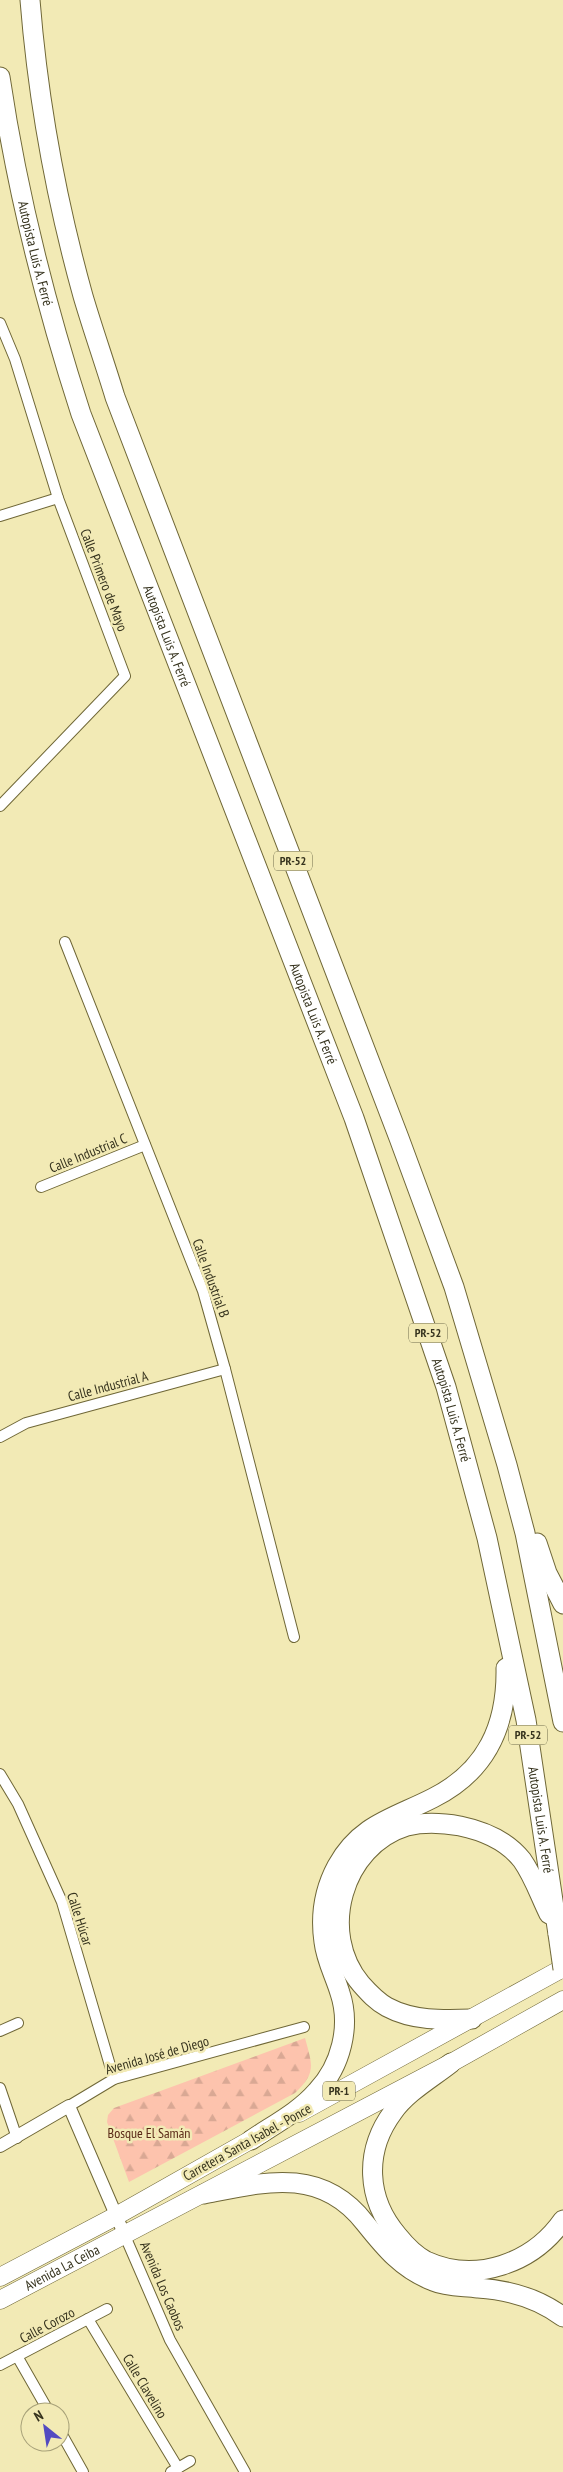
<svg xmlns="http://www.w3.org/2000/svg" width="563" height="2472" font-family="'PT Sans Narrow',sans-serif">
<style>
.forest{fill:url(#forest-firs)}
.lines{fill:none;stroke-linecap:round;stroke-linejoin:round}
.minor-casing{stroke:#6f6737;stroke-width:12}
.tertiary-casing{stroke:#6f6737;stroke-width:14}
.trunk-casing{stroke:#6f6737;stroke-width:19}
.motorway-casing{stroke:#6f6737;stroke-width:21}
.minor{stroke:#fff;stroke-width:10}
.tertiary{stroke:#fff;stroke-width:12}
.trunk{stroke:#fff;stroke-width:18}
.motorway{stroke:#fff;stroke-width:19}
.motorway-bridge-casing{stroke:#6f6737;stroke-width:21;stroke-linecap:butt}
.motorway-bridge{stroke:#fff;stroke-width:19}
.labels{text-anchor:middle;stroke-width:5;stroke-linejoin:round;paint-order:stroke}
.shield{fill:#f2eab5;stroke:#6e6a4b;stroke-width:1}
.shield-label{font-size:12px;font-weight:bold;fill:#36331e}
.street-label{font-size:14px;fill:#36331e;stroke:#f2eab5}
.park-label{font-size:14px;fill:#5a2917;stroke:#f2eab5}
</style>
<defs>
<pattern id="forest-firs" width="22" height="20" patternUnits="userSpaceOnUse" patternTransform="scale(1.25)"><rect width="22" height="20" fill="#fdc3ad"/><path d="M5 1l3.5 6h-7zM16 11l3.5 6h-7z" fill="#d9a894"/></pattern>
</defs>
<rect width="100%" height="100%" fill="#f2eab5"/>
<path class="forest" d="M305,2038C312,2064 317,2073 295,2093L129,2182L107,2122L108,2115L114,2108Z"/>
<g class="lines">
<g class="minor-casing">
<g id="minor">
<path d="M0,323L15,359L58,498L125,676L0,806"/>
<path d="M0,516L58,498"/>
<path d="M65,942L203,1291L225,1369L294,1637"/>
<path d="M41,1187L145,1145"/>
<path d="M0,1437L26,1423L225,1369"/>
<path d="M0,1774L18,1804L62,1902L114,2079"/>
<path d="M0,2031L18,2023"/>
<path d="M0,2088L17,2138"/>
<path d="M69,2106L114,2079L304,2027"/>
<path d="M125,2236L170,2340L245,2472"/>
<path d="M88,2319L178,2468"/>
<path d="M17,2356L49,2412"/>
<path d="M0,2365L107,2309"/>
<path d="M60,2431L83,2472"/>
<path d="M171,2472L190,2461"/>
</g>
</g>
<g class="tertiary-casing">
<path id="tertiary" d="M0,2146L69,2106L125,2236"/>
</g>
<g class="trunk-casing">
<g id="trunk">
<path d="M299,2113L563,1968"/>
<path d="M0,2277L116,2216L263,2133"/>
<path id="s1" d="M0,2300L451,2063L563,2000"/>
</g>
</g>
<g class="motorway-casing">
<g id="motorway">
<path d="M30,0C38,100 56,199 83,296C93,330 105,364 115,397L399,1138L454,1287L507,1465L525,1533L563,1722"/>
<path id="s2" d="M0,77C17,192 45,303 81,414L354,1118L446,1387L487,1538L526,1720L558,1934"/>
<path d="M537,1543L547,1573L563,1604"/>
<path d="M472,2019C442,2020 413,2021 387,2007C376,2001 369,1993 361,1984C318,1933 342,1846 407,1826C424,1822 443,1823 460,1826C484,1831 507,1841 522,1860C534,1877 540,1896 549,1914"/>
<path d="M451,2063C432,2078 407,2092 393,2112C364,2151 366,2199 398,2236C406,2246 415,2255 426,2261C476,2284 533,2263 563,2220"/>
<path d="M251,2140C273,2125 299,2112 317,2091C341,2066 351,2026 340,1993C335,1976 326,1960 324,1942C320,1915 324,1890 337,1866C360,1824 394,1818 433,1798C487,1771 507,1725 506,1668"/>
<path d="M204,2194C264,2182 321,2166 365,2223C385,2248 402,2269 433,2281C447,2287 463,2286 478,2288C509,2290 538,2298 563,2317"/>
</g>
</g>
<use href="#minor" class="minor"/>
<use href="#tertiary" class="tertiary"/>
<use href="#trunk" class="trunk"/>
<use href="#motorway" class="motorway"/>
<g class="motorway-bridge-casing">
<path id="motorway-bridge" d="M558,1934L563,1969"/>
</g>
<use href="#motorway-bridge" class="motorway-bridge"/>
</g>
<g class="labels">
<g class="shield">
<rect x="274" y="851.5" width="38" height="19" rx="4"/>
<rect x="409" y="1323.5" width="38" height="19" rx="4"/>
<rect x="509" y="1725.5" width="38" height="19" rx="4"/>
<rect x="323" y="2081.5" width="32" height="19" rx="4"/>
</g>
<g class="shield-label">
<text x="293" y="865">PR-52</text>
<text x="428" y="1337">PR-52</text>
<text x="528" y="1739">PR-52</text>
<text x="339" y="2095">PR-1</text>
</g>
<g class="street-label">
<text dy="5" stroke="none"><textPath href="#s2" startOffset="180">Autopista Luis A. Ferré</textPath></text>
<text transform="translate(104 580) rotate(69)" y="5">Calle Primero de Mayo</text>
<text dy="5" stroke="none"><textPath href="#s2" startOffset="585">Autopista Luis A. Ferré</textPath></text>
<text dy="5" stroke="none"><textPath href="#s2" startOffset="990">Autopista Luis A. Ferré</textPath></text>
<text transform="translate(88 1153) rotate(-22)" y="5">Calle Industrial C</text>
<text transform="translate(211 1278) rotate(70)" y="5">Calle Industrial B</text>
<text transform="translate(108 1386) rotate(-15)" y="5">Calle Industrial A</text>
<text dy="5" stroke="none"><textPath href="#s2" startOffset="1410">Autopista Luis A. Ferré</textPath></text>
<text dy="5" stroke="none"><textPath href="#s2" startOffset="1830">Autopista Luis A. Ferré</textPath></text>
<text transform="translate(80 1919) rotate(72)" y="5">Calle Húcar</text>
<text transform="translate(157 2055) rotate(-16)" y="5">Avenida José de Diego</text>
<text transform="translate(247 2142) rotate(-29)" y="5">Carretera Santa Isabel - Ponce</text>
<text dy="5" stroke="none"><textPath href="#s1" startOffset="70">Avenida La Ceiba</textPath></text>
<text transform="translate(163 2286) rotate(67)" y="5">Avenida Los Caobos</text>
<text transform="translate(47 2325) rotate(-28)" y="5">Calle Corozo</text>
<text transform="translate(145 2386) rotate(59)" y="5">Calle Clavelino</text>
</g>
<g class="park-label">
<text x="149" y="2138">Bosque El Samán</text>
</g>
</g>
<g transform="translate(45 2427) rotate(330)"><circle r="24" fill="#f2eab5" stroke="#a7a179"/>
<path d="M0-4L9 19L0 12L-9 19Z" fill="#534ac1"/>
<text y="-8" font-size="14" font-weight="bold" text-anchor="middle" fill="#36331e">N</text>
</g>
</svg>
